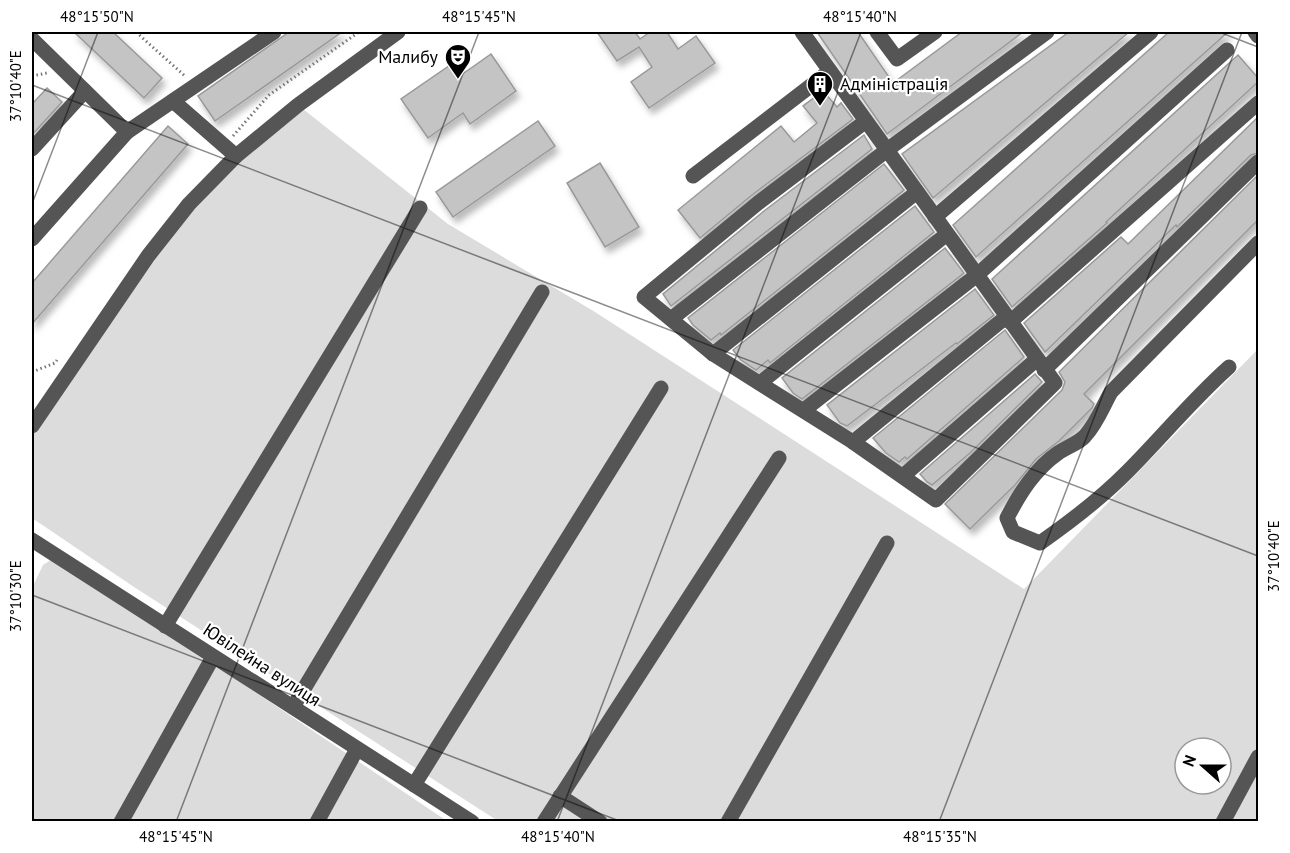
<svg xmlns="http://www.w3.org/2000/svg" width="1290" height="853" font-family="'PT Sans',sans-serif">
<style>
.green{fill:#dcdcdc;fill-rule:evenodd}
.building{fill:#c4c4c4;stroke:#999;stroke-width:1.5;filter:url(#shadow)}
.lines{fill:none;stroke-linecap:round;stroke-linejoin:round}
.path{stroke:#777;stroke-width:3;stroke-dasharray:1.5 3;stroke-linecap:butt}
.minor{stroke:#555;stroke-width:15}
.ticks{fill:none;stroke:#000;stroke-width:1.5;stroke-opacity:0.45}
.labels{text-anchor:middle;stroke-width:4.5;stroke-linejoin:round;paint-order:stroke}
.poi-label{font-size:18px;fill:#000;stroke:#fff;text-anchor:end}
.street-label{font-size:18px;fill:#000;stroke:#fff}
.neatline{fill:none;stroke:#000;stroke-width:2}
.ticks-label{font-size:15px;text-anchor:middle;fill:#000}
</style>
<defs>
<filter id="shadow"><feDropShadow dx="3.5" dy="6" stdDeviation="3" flood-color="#0004"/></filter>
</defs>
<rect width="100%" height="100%" fill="#fff"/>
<g class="green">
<path d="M298,105L448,224L595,312L1024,589L1258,349V715L1256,718L1258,720V821H498L134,587L32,518V427L189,204ZM1185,748H1221V784H1185Z"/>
<path d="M51,560L209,661L447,821H32V588L43,565Z"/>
</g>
<g class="building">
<path d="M74,32H113L162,78L144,98Z"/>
<path d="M289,32H342L215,121L198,96Z"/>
<path d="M597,32H635L640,39L650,32H667L678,49L696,36L715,63L649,108L631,82L652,67L639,47L617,61Z"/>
<path d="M817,32H858L893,83L962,32H1023L887,134Z"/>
<path d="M1069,32H1129L933,198L902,154Z"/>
<path d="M1169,32H1228L976,257L953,225Z"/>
<path d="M491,54L516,91L470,124L463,113L428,138L401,99L456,61L464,73Z"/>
<path d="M1238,55L1258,78V82L1106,222L1107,223L1012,307L992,279Z"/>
<path d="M47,88L62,102L32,135V104Z"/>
<path d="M823,91L837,107L841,103L853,119L752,195L700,238L678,210L781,126L794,142L817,123L803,106Z"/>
<path d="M1258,117V153L1251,155L1177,227L1176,225L1045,352L1024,323L1121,237L1128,244Z"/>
<path d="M538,121L555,146L453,217L436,192Z"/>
<path d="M168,126L188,144L32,324V283Z"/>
<path d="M864,135L872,149L671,306L663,294L764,211Z"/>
<path d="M600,163L639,227L605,247L567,183Z"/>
<path d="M884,164L904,190L721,335L720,333L711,340L693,325L688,318Z"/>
<path d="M1258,175V220L1084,394L1094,404L1092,408L1059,441L1036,459L1015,485L970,529L945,504L1062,390L1065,382L1059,372Z"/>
<path d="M915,206L934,232L770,363L768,360L756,370L741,360L733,350Z"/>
<path d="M945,248L964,273L802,399L793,393L782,378Z"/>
<path d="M975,289L994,315L957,344L956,343L847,426L840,423L827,405Z"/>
<path d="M1005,330L1024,357L907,459L905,457L899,462L886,453L873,438Z"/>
<path d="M1035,374L1042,382L970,453L932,485L927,482L920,474Z"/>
</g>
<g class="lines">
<g class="path">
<path d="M136,32L185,76"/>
<path d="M32,76L47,73"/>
<path d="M233,136L269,95L359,32"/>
<path d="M32,372L55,363L57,360"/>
</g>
<g class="minor">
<path d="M802,32L1055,383L936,500L853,442L713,354L644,297L758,203L866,121"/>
<path d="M877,32L897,59L935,32"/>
<path d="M1255,32L1258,36"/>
<path d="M32,39L127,132L274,32"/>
<path d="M173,101L236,156"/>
<path d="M32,149L85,91"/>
<path d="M693,176L830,71"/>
<path d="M935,217L1151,32"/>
<path d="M32,239L127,132"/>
<path d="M671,319L887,150L1047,32"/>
<path d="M1010,322L1258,103"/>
<path d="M713,354L917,192"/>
<path d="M1229,367C1192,400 1161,438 1126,473C1099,500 1070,522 1040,543L1013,532L1007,518C1020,493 1035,469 1058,453C1067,447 1079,443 1085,436C1097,423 1103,406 1111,392L1258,243"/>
<path d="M1044,370L1258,162"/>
<path d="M760,383L947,234"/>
<path d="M804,410L977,275L1227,50"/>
<path d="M32,426L148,256L189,204L236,156L298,105L398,32"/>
<path d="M853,442L1006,317"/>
<path d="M903,476L1037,359"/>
<path d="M32,540L472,822"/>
<path d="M165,626L420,208"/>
<path d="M293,707L542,292"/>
<path d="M414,785L661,388"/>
<path d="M560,796L600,822"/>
<path d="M121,822L213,657"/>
<path d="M317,822L357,749"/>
<path d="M544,822L779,458"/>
<path d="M728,822L887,543"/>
<path d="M1223,822L1258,757"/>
</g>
</g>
<path class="ticks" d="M1219,32L1258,47M32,85L1258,556M32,204L98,32M32,595L622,822M176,822L479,32M557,822L861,32M939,822L1242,32"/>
<defs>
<g id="theatre-pin" transform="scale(1.35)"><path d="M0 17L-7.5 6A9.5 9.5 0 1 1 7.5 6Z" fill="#000" stroke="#fff"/><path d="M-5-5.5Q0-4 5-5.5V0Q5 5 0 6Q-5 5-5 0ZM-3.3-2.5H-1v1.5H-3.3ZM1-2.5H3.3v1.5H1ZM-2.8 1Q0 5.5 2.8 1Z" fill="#fff"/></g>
<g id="building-pin" transform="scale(1.35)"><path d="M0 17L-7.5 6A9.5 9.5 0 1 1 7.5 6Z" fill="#000" stroke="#fff"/><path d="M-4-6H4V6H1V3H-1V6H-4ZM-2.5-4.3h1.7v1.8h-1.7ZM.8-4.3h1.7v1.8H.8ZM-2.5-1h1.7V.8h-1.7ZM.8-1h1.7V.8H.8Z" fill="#fff"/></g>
</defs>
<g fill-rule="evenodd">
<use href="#theatre-pin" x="458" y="57"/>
<use href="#building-pin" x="820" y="84"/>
</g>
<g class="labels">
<g class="poi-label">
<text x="438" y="63">Малибу</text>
<text x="840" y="90" text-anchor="start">Адміністрація</text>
</g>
<g class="street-label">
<text transform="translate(262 665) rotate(33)" y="6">Ювілейна вулиця</text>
</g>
</g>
<rect width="1290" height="853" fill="none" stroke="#ffffff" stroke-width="66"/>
<g transform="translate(1203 766) rotate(291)"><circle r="28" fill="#ffffff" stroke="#999999" stroke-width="1.5"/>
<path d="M0-4.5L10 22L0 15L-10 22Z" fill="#000000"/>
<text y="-9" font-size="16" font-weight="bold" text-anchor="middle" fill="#000000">N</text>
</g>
<rect x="33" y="33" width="1224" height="787" class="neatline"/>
<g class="ticks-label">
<text x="97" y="22">48°15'50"N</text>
<text x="479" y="22">48°15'45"N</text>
<text x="860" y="22">48°15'40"N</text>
<text transform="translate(16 86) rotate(-90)" y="5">37°10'40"E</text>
<text transform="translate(1274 556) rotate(-90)" y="5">37°10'40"E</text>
<text transform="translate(16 596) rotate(-90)" y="5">37°10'30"E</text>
<text x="176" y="842">48°15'45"N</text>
<text x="558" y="842">48°15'40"N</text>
<text x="940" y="842">48°15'35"N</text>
</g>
</svg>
